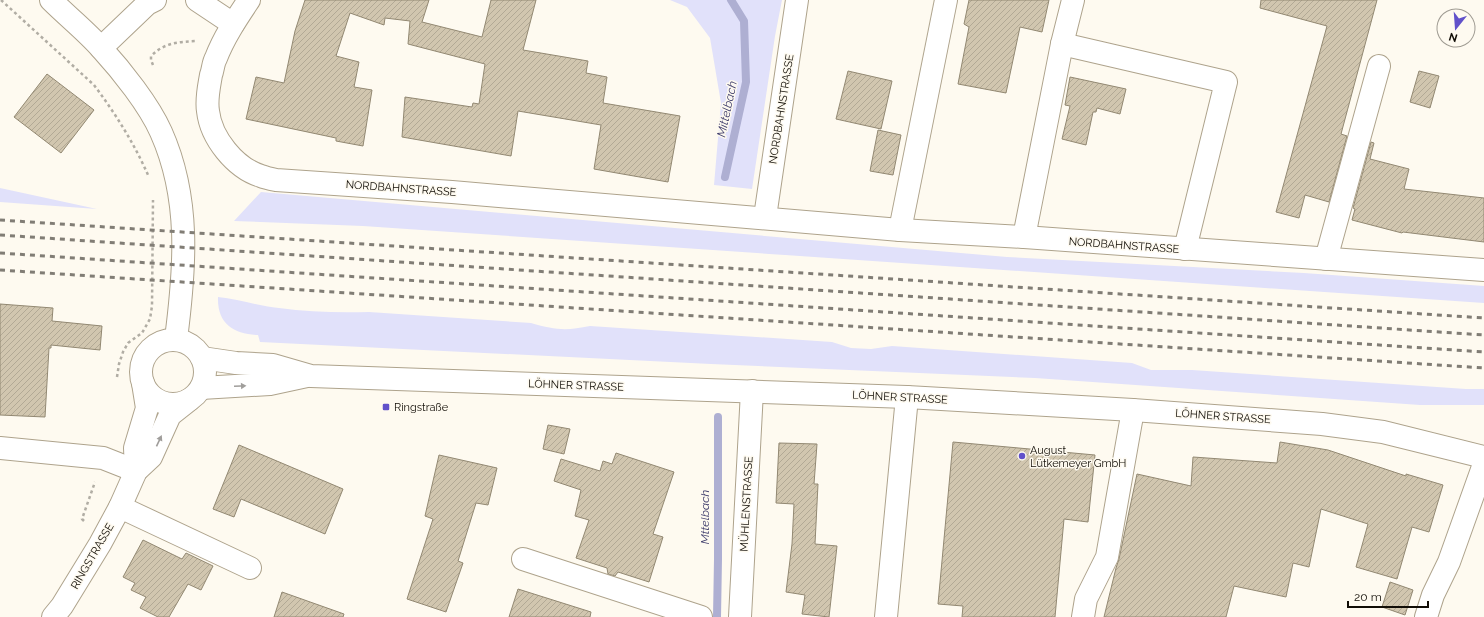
<svg xmlns="http://www.w3.org/2000/svg" width="1484" height="617" font-family="Raleway,sans-serif">
<style>
.green{fill:#e1e1fa}
.lines{fill:none;stroke-linecap:round;stroke-linejoin:round}
.stream{stroke:#aeafd2;stroke-width:8}
.building{fill:url(#building-hatch);stroke:#928872}
.minor-casing{stroke:#aea38c;stroke-width:24}
.path{stroke:#b1ada4;stroke-width:2.5;stroke-dasharray:3 3;stroke-linecap:butt}
.minor{stroke:#fff;stroke-width:22}
.rail{stroke:#817d75;stroke-width:3;stroke-dasharray:5 5;stroke-linecap:butt}
.oneway{fill:#a09e9b}
.poi-dot{fill:#6151ca;stroke:#fefaf0;stroke-width:1.5}
.labels{text-anchor:middle;stroke-width:3;stroke-linejoin:round;paint-order:stroke}
.street-label{font-size:11px;fill:#110d06;stroke:#fefaf0}
.poi-label{font-size:11px;fill:#110d06;stroke:#fefaf0;text-anchor:start}
.water-label{font-size:12px;font-style:italic;fill:#3e3c6b;stroke:#fefaf0}
</style>
<defs>
<pattern id="building-hatch" width="6" height="6" patternUnits="userSpaceOnUse"><rect width="6" height="6" fill="#d1c6af"/><path d="M-1 1l2-2M0 6l6-6M5 7l2-2" fill="none" stroke="#b2a995"/></pattern>
</defs>
<rect width="100%" height="100%" fill="#fefaf0"/>
<g class="green">
<path d="M670,0H782L775,36L752,189L714,185L721,103L710,38L687,7Z"/>
<path d="M0,188L97,209L0,202Z"/>
<path d="M261,192L1007,257L1304,273L1484,286V303L363,226L234,221Z"/>
<path d="M218,297C238,299 258,306 279,308C308,312 339,313 369,312L531,323C555,330 566,331 590,326L832,342L851,348L871,349L892,346L1132,363L1151,370H1192L1466,389H1484V405H1420L1035,378L711,364L260,342L258,335C234,334 217,324 218,297Z"/>
</g>
<g class="lines">
<g class="stream">
<path d="M725,177L746,82L744,21L731,0"/>
<path d="M717,617L718,559V417"/>
</g>
</g>
<g class="building">
<path d="M305,0H429L422,22L482,37L491,0H536L523,50L588,61L586,73L607,77L603,103L680,116L668,182L594,169L601,125L518,111L511,156L402,137L405,97L472,107L473,103L479,104L485,64L408,44L410,21L385,18L384,25L350,13L336,56L359,62L354,87L372,90L363,146L336,141V138L246,119L256,77L284,83L295,31Z"/>
<path d="M969,0H1049L1042,32L1020,27L1006,93L958,84L969,27L964,24Z"/>
<path d="M1261,0H1377L1341,134L1347,136L1329,202L1305,195L1299,218L1276,212L1327,26L1260,8Z"/>
<path d="M848,71L892,81L881,129L836,119Z"/>
<path d="M1419,71L1439,76L1430,108L1410,102Z"/>
<path d="M47,74L94,110L61,153L14,117Z"/>
<path d="M1070,77L1126,89L1120,114L1097,108L1096,112H1093L1086,145L1062,139L1070,106L1065,105Z"/>
<path d="M878,130L901,135L893,175L870,171Z"/>
<path d="M1371,142L1374,143L1370,159L1409,169L1404,189L1484,198V242L1403,232L1402,233L1352,220L1355,209L1353,208Z"/>
<path d="M0,304L53,308L52,321L102,326L100,350L51,345V348H49L45,417L0,415Z"/>
<path d="M548,425L570,429L564,454L543,449Z"/>
<path d="M953,442L1095,455L1088,522L1064,519L1055,617H962L963,606L938,604Z"/>
<path d="M1280,442L1328,450L1406,476V474L1443,485L1429,532L1412,527L1397,579L1356,567L1368,524L1321,509L1309,567L1293,563L1286,597L1234,586L1226,617H1104L1116,568L1119,559L1137,474L1191,486L1193,457L1277,463Z"/>
<path d="M779,443L817,444L814,484H818L815,544L837,546L829,617L802,614L805,595L786,592L792,544L794,504L776,503Z"/>
<path d="M239,445L343,489L325,534L241,499L234,517L213,509Z"/>
<path d="M616,453L674,472L653,534L663,537L649,582L618,572L615,576L608,574L607,568L576,558L589,520L575,516L581,490L554,481L561,459L600,471L603,461L612,464Z"/>
<path d="M439,455L497,468L488,505L476,503L458,561L463,563L446,612L407,599L433,519L425,516Z"/>
<path d="M143,540L182,559L186,553L213,566L201,590L188,584L169,617H158L140,608L146,597L131,590L135,583L123,577Z"/>
<path d="M1390,582L1413,590L1405,615L1382,607Z"/>
<path d="M518,589L591,612L590,617H509Z"/>
<path d="M282,592L344,614L343,617H274Z"/>
</g>
<g class="lines">
<g class="minor-casing">
<g id="minor">
<path d="M51,0C67,16 86,31 101,48C122,71 149,105 161,132C191,199 185,269 176,339"/>
<path d="M197,0L233,24"/>
<path d="M249,0C237,18 224,37 216,58C213,63 213,70 211,75C209,87 206,99 208,111C211,138 235,168 261,176C266,178 271,179 276,180L452,192L900,230L1024,237L1484,270"/>
<path d="M1062,44L1226,82L1185,249"/>
<path d="M101,48L147,4L155,0"/>
<path d="M765,217L797,0"/>
<path d="M900,230L946,0"/>
<path d="M1024,237L1062,44L1073,0"/>
<path d="M1326,259L1379,66"/>
<circle cx="173" cy="372" r="32"/>
<path d="M202,358L236,363L273,365L311,376L907,397L1133,410L1322,424L1383,432L1484,457"/>
<path d="M201,388L270,384L307,376"/>
<path d="M0,448L103,458L136,471"/>
<path d="M136,471L135,448L147,408L143,383"/>
<path d="M120,507L250,568"/>
<path d="M523,559L701,617"/>
<path d="M53,617L62,606L100,544L120,507L136,471L151,457L170,415L189,400"/>
<path d="M740,617L752,391"/>
<path d="M886,617L907,397"/>
<path d="M1083,617L1086,599L1107,557L1133,410"/>
<path d="M1426,617L1433,595L1449,562L1484,464"/>
</g>
</g>
<g class="path">
<path d="M1,0L94,85C115,113 134,143 148,175"/>
<path d="M153,65L151,60V56C165,42 179,42 197,41"/>
<path d="M117,377L119,364L123,352L128,343L142,333L150,319L152,306L153,200"/>
<path d="M84,521L82,519L95,482"/>
</g>
<use href="#minor" class="minor"/>
<g class="rail">
<path d="M0,220L1484,318"/>
<path d="M0,235L1484,335"/>
<path d="M0,253L1484,352"/>
<path d="M0,270L1484,368"/>
</g>
</g>
<defs><path id="oneway-solid" d="M-6-.8H1V-3.2L6.5 0L1 3.2V.8H-6Z"/></defs>
<g class="oneway">
<use href="#oneway-solid" transform="translate(240 386) rotate(-3)"/>
<use href="#oneway-solid" transform="translate(159 441) rotate(-65)"/>
</g>
<g class="poi-dot">
<rect x="382" y="403" width="8" height="8" rx="2"/>
<circle cx="1022" cy="456" r="4"/>
</g>
<g class="labels">
<g class="street-label">
<text transform="translate(781 109) rotate(-81)" y="4">NORDBAHNSTRASSE</text>
<text transform="translate(401 188) rotate(4)" y="4">NORDBAHNSTRASSE</text>
<text transform="translate(1124 245) rotate(4)" y="4">NORDBAHNSTRASSE</text>
<text transform="translate(576 385) rotate(2)" y="4">LÖHNER STRASSE</text>
<text transform="translate(900 397) rotate(3)" y="4">LÖHNER STRASSE</text>
<text transform="translate(1223 416) rotate(4)" y="4">LÖHNER STRASSE</text>
<text transform="translate(746 504) rotate(-87)" y="4">MÜHLENSTRASSE</text>
<text transform="translate(92 556) rotate(-60)" y="4">RINGSTRASSE</text>
</g>
<g class="poi-label">
<text x="394" y="411">Ringstraße</text>
<text x="1030" y="454">August<tspan x="1030" dy="13">Lütkemeyer GmbH</tspan></text>
</g>
<g class="water-label">
<text transform="translate(727 109) rotate(-78)" y="4">Mittelbach</text>
<text transform="translate(705 517) rotate(-90)" y="4">Mttelbach</text>
</g>
</g>
<g transform="translate(1456 28) rotate(197)"><circle r="19" fill="#fefaf0" stroke="#9f9b92"/>
<path d="M0-3L7 15L0 10L-7 15Z" fill="#6151ca"/>
<text y="-6" font-size="11" font-weight="bold" text-anchor="middle" fill="#110d06">N</text>
</g>
<path d="M1348 601v6h80v-6" fill="none" stroke="#110d06" stroke-width="2"/>
<text x="1354" y="601" font-size="12" fill="#110d06" stroke="#fefaf0" stroke-width="3" paint-order="stroke">20 m</text>
</svg>
